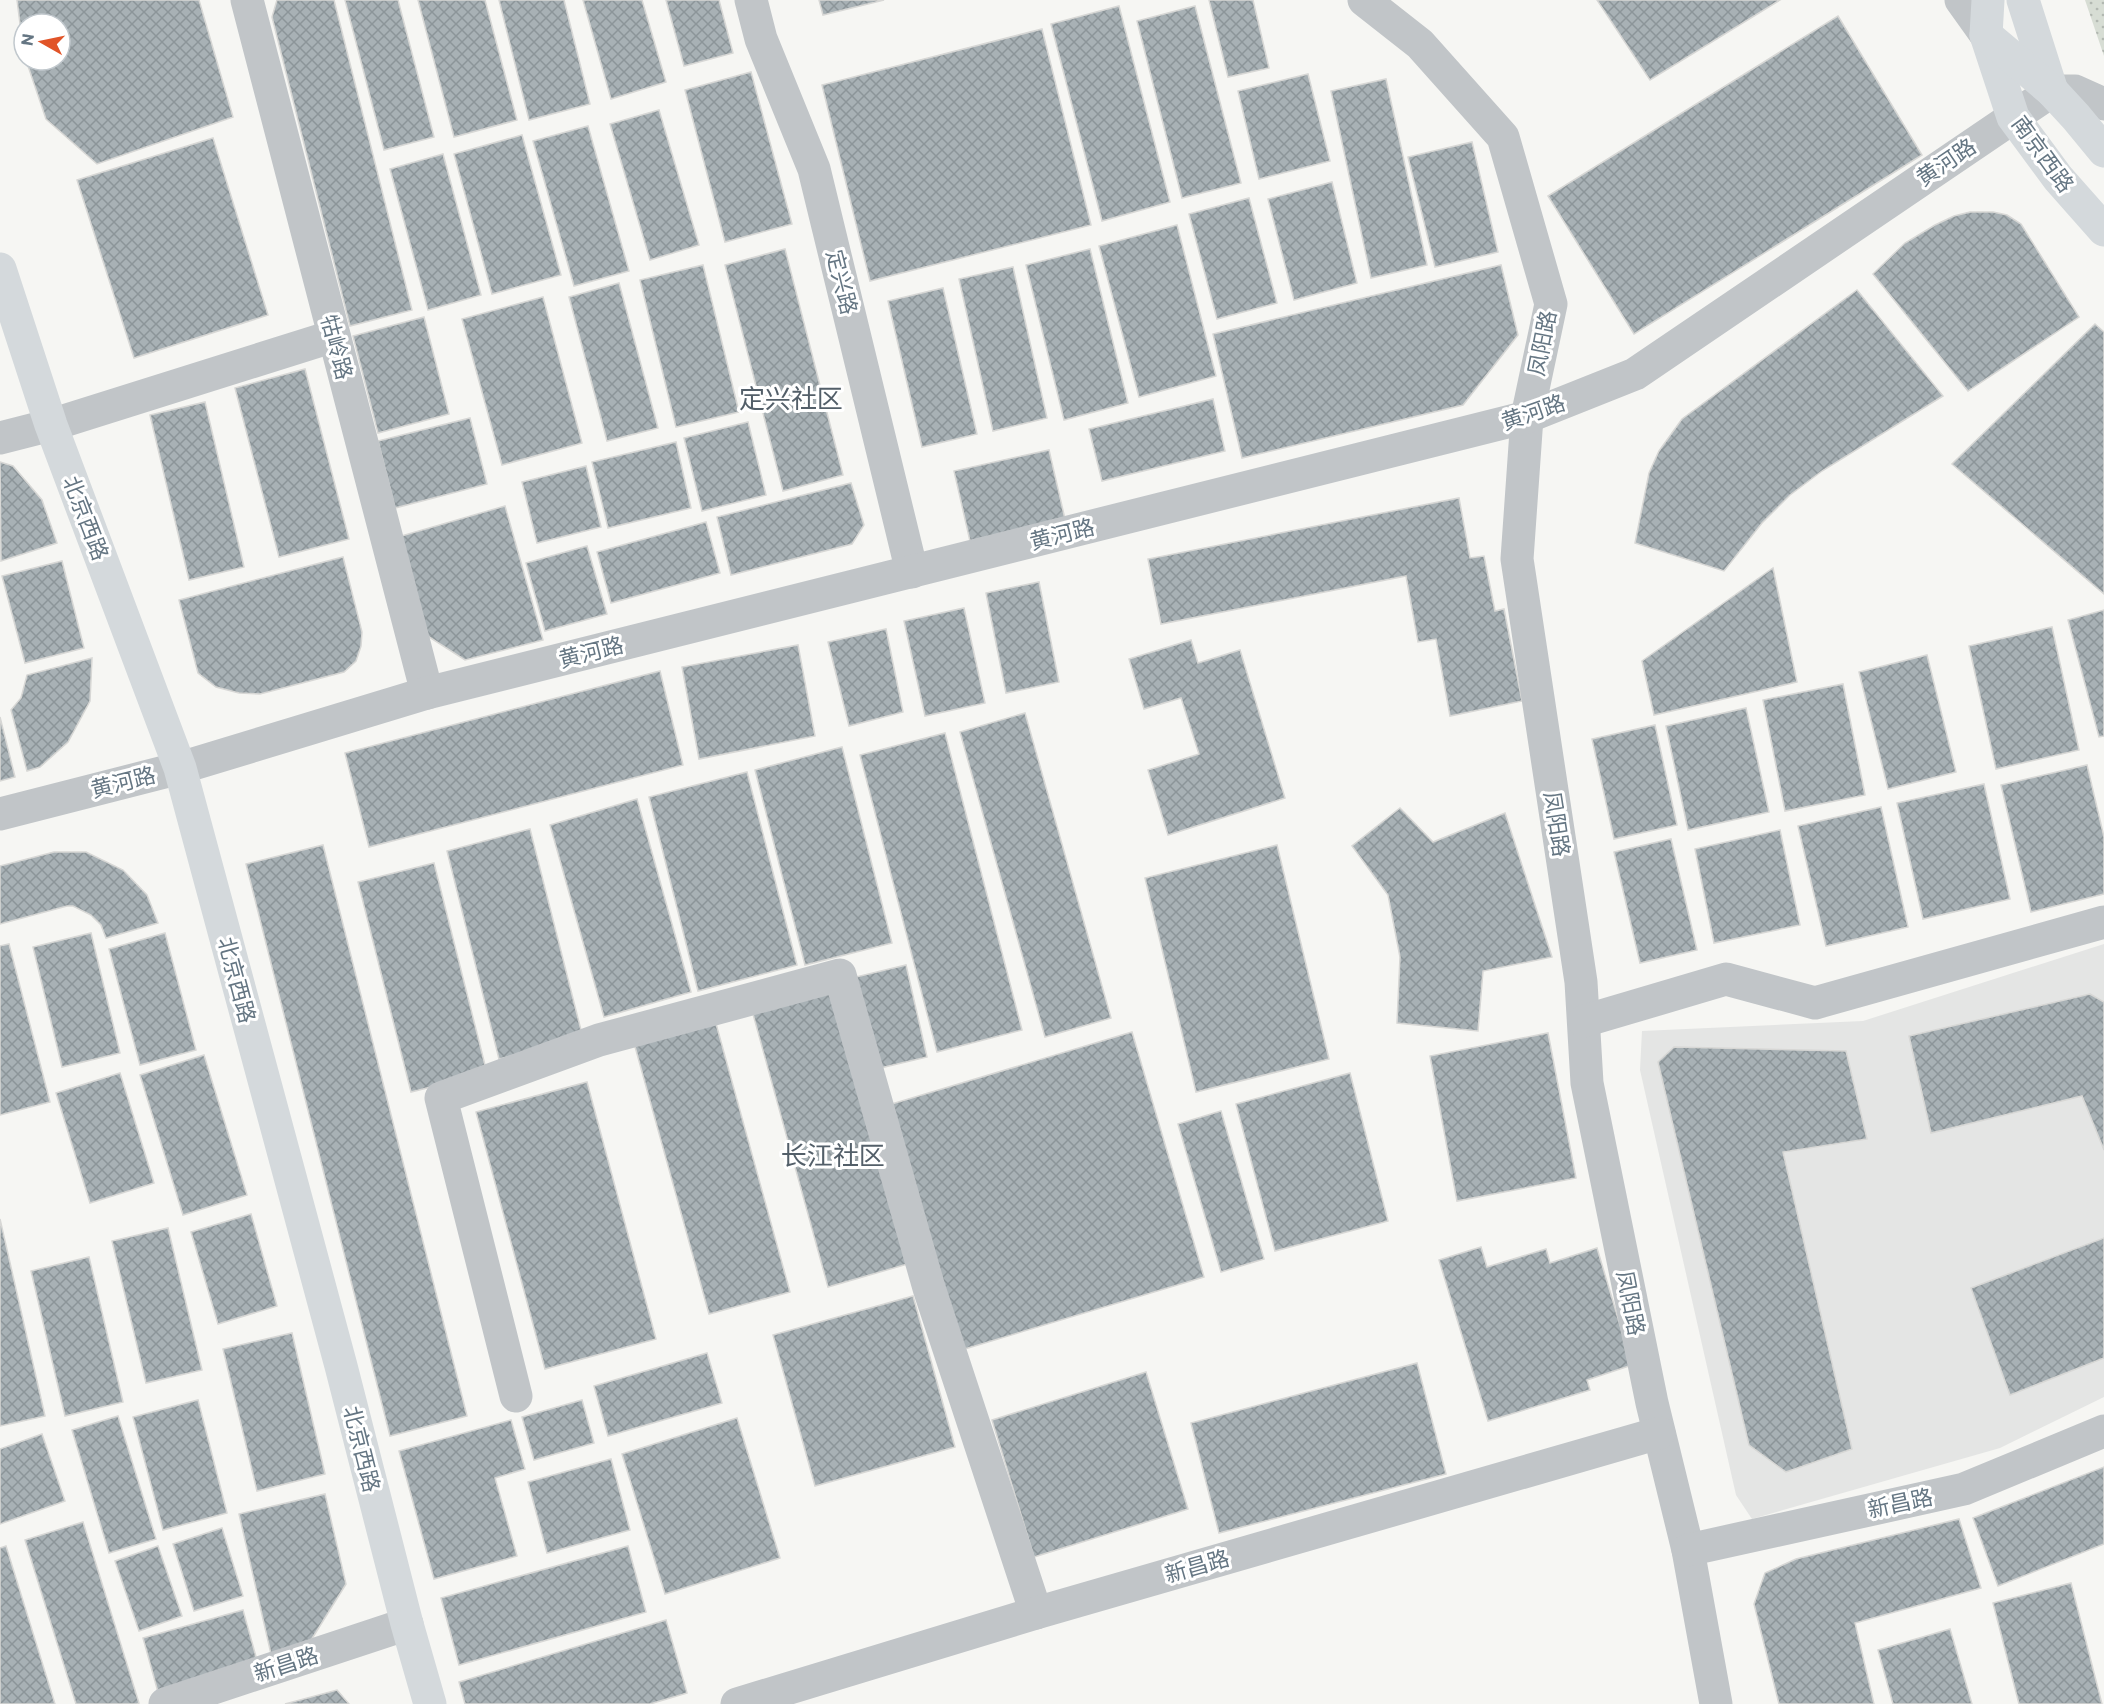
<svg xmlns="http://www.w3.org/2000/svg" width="2104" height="1704" font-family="Commissioner,'Noto Sans SC',sans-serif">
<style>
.built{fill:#e4e5e4}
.grass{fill:url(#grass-dots)}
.building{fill:url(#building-cross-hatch);stroke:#d7d7d5;stroke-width:1.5}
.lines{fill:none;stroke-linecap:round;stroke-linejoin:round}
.minor{stroke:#c1c5c8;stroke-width:33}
.major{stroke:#d4d9dc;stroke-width:33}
.labels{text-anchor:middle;stroke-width:6;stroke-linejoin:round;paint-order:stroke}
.street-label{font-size:22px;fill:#657683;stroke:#fff}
.quarter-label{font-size:26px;fill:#535f69;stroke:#fff}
</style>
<defs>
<pattern id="grass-dots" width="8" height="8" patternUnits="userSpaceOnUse" patternTransform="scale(1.5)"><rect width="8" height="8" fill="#d7ddd4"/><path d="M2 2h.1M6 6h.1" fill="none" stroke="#b2b8b1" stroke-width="1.8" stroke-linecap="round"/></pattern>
<pattern id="building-cross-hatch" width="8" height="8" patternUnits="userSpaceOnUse" patternTransform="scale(1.5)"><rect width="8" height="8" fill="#a8b1b5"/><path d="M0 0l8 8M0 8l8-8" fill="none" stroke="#8c9599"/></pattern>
</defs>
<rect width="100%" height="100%" fill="#f6f6f3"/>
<path class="built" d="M2104,944V1397L2000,1448L1752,1519L1736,1495L1640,1070L1642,1031L1863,1021Z"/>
<path class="grass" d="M2085,0H2104V56Z"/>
<g class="building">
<path d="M17,0H199L233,117L97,164L46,119L26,60H60V24H24V55Z"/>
<path d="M277,0H334L412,310L350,326L272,17Z"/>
<path d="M345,0H398L434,137L384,150Z"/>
<path d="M418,0H485L517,120L454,137Z"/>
<path d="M499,0H564L590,104L529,120Z"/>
<path d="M583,0H642L666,82L611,99Z"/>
<path d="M666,0H719L733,53L684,66Z"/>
<path d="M819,0H884L823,15Z"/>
<path d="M1209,0H1253L1269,68L1228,77Z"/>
<path d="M1597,0H1780L1650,80Z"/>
<path d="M1119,6L1170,202L1102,221L1051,24Z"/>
<path d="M1195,6L1241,183L1182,198L1137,21Z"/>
<path d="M1838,16L1922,155L1634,334L1548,196Z"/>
<path d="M1042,29L1091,225L870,281L822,85Z"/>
<path d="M751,72L792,224L725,242L685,90Z"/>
<path d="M1308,74L1330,161L1259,179L1238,91Z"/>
<path d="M1386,79L1427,265L1371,278L1331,91Z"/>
<path d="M659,110L699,245L650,260L610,124Z"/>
<path d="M588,126L629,271L574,286L533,141Z"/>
<path d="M522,135L561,275L492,294L454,154Z"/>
<path d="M213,138L268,315L134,358L77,180Z"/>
<path d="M1472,142L1498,252L1435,267L1408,157Z"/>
<path d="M443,154L481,295L428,310L390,169Z"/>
<path d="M1332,182L1357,283L1294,300L1268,199Z"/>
<path d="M1249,198L1277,303L1217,319L1189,214Z"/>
<path d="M1970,212H1993L2007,215L2021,224L2079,317L1968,391L1873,274L1905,243L1935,225L1954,216Z"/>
<path d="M1177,225L1216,376L1139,397L1099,246Z"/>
<path d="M785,249L843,475L783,491L725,265Z"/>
<path d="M1090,249L1128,403L1064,420L1026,265Z"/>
<path d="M703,265L739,412L676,427L640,280Z"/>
<path d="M1501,265L1518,335L1463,405L1242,458L1213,334Z"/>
<path d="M1013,267L1047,418L993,431L959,279Z"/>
<path d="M619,283L658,428L607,441L569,297Z"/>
<path d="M943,288L977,434L922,447L888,301Z"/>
<path d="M1857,290L1943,396L1822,471L1790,495L1762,523L1724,571L1635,543L1649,473L1659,451L1682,419Z"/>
<path d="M543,297L582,443L502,465L462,319Z"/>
<path d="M424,317L449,414L378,433L353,336Z"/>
<path d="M2095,324L2104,332V594L1952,464Z"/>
<path d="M305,369L349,539L279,557L235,388Z"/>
<path d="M1213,399L1225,451L1102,481L1089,429Z"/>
<path d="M205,402L244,567L189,580L150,415Z"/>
<path d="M470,418L487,484L395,508L378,441Z"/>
<path d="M748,422L766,495L702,511L684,438Z"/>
<path d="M676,442L691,508L608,528L592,462Z"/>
<path d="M1049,450L1065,519L970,541L954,471Z"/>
<path d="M0,462L13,466L42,500L57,543L1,561Z"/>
<path d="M586,466L601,527L537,543L522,482Z"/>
<path d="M851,483L864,525L852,544L731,575L717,517Z"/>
<path d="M1459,498L1470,558L1484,556L1495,611L1504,609L1522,701L1450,716L1436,639L1418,642L1406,576L1161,624L1148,559Z"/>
<path d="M505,506L543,640L465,660L426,635L398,537Z"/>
<path d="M706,522L720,573L611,603L597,552Z"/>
<path d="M587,546L607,614L545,631L526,563Z"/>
<path d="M343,557L362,632L361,646L356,661L344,672L260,694L239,693L216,687L198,673L179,600Z"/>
<path d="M62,561L84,648L25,663L2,576Z"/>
<path d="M1773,568L1797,682L1654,715L1642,661Z"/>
<path d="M1039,582L1059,682L1006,693L986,593Z"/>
<path d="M964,608L985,703L925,716L904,621Z"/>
<path d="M2104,610V736L2099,737L2068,620Z"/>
<path d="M2052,627L2079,750L1996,769L1969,646Z"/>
<path d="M886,629L903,712L849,726L828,642Z"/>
<path d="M1191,640L1198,663L1240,650L1285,798L1168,835L1148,770L1199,754L1181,698L1144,709L1129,659Z"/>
<path d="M798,645L815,736L699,759L682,667Z"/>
<path d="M1927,655L1956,772L1888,789L1859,672Z"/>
<path d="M92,658L90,701L68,742L40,767L27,771L11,710L21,698L27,675Z"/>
<path d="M660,671L683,765L369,847L345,753Z"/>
<path d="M1843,684L1865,795L1785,811L1763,700Z"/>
<path d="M1746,708L1769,812L1688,830L1666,726Z"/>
<path d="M1025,713L1111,1018L1045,1037L960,732Z"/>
<path d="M0,717L15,777L0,781Z"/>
<path d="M1655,725L1677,825L1614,839L1592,739Z"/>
<path d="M945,733L1022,1030L937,1052L860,755Z"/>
<path d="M842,747L892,943L805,965L755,770Z"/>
<path d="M2087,765L2104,837V894L2031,912L2001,785Z"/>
<path d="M747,772L797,965L698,991L649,797Z"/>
<path d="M1984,784L2010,899L1923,919L1897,803Z"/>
<path d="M637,799L691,992L604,1017L550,825Z"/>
<path d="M1881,807L1908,927L1826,946L1798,826Z"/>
<path d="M1400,808L1433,842L1505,813L1552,957L1483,971L1478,1031L1397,1023L1400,957L1388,895L1352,846Z"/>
<path d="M530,829L583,1038L499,1059L447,851Z"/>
<path d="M1780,830L1800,925L1714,943L1695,849Z"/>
<path d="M1671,839L1697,950L1640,963L1614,852Z"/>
<path d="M323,845L467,1416L390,1436L246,864Z"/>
<path d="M1277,845L1329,1059L1196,1092L1145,878Z"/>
<path d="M54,852H86L123,870L147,895L158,923L106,938L101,925L91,915L73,906H67L0,924V866Z"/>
<path d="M434,863L487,1073L411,1092L358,882Z"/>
<path d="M91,933L120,1053L62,1067L33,947Z"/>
<path d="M165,933L196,1050L140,1065L109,949Z"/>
<path d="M9,944L50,1102L0,1115V946Z"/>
<path d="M906,965L927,1057L876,1069L856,977Z"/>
<path d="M836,991L911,1263L828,1287L753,1014Z"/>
<path d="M2090,994L2104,1002V1150L2082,1096L1931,1133L1909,1036Z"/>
<path d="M715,1020L790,1292L709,1314L634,1043Z"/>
<path d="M1132,1032L1204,1277L958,1351L885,1106Z"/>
<path d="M1548,1033L1576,1178L1457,1201L1430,1056Z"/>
<path d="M1674,1047L1846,1051L1867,1139L1783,1152L1852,1449L1786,1472L1749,1445L1658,1062Z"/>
<path d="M204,1055L247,1195L183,1215L140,1075Z"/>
<path d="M120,1073L154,1183L90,1203L56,1093Z"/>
<path d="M1350,1073L1388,1221L1275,1251L1236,1104Z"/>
<path d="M587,1082L656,1339L545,1369L476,1112Z"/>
<path d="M1221,1111L1264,1259L1221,1272L1178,1124Z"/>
<path d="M251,1214L277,1306L218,1324L191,1232Z"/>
<path d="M0,1219L45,1416L0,1426Z"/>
<path d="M168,1228L202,1370L146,1383L112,1241Z"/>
<path d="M2104,1238V1358L2010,1395L1971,1288Z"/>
<path d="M1481,1247L1487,1267L1546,1249L1550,1263L1597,1248L1632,1365L1587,1380L1590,1390L1488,1421L1439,1260Z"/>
<path d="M89,1257L123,1402L65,1416L31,1271Z"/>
<path d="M913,1296L955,1447L815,1486L773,1335Z"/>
<path d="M292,1333L325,1474L257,1491L223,1349Z"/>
<path d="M707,1353L722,1403L608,1436L594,1386Z"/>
<path d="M1417,1363L1446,1474L1219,1533L1191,1423Z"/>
<path d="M1146,1372L1188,1509L1034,1557L992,1420Z"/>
<path d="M198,1400L227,1513L163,1530L133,1417Z"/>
<path d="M582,1400L594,1443L534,1460L522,1417Z"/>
<path d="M118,1416L156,1539L109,1553L72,1430Z"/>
<path d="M737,1418L780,1558L665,1594L622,1454Z"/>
<path d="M511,1420L525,1469L495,1478L517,1556L434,1579L399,1451Z"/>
<path d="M42,1434L65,1501L0,1524V1449Z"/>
<path d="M611,1459L630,1530L547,1553L528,1482Z"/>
<path d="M2104,1467V1544L1998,1586L1973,1518Z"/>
<path d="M325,1494L346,1584L308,1645L271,1654L239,1514Z"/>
<path d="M1959,1519L1981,1588L1855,1623L1874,1704H1779L1754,1604L1765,1573L1796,1559Z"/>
<path d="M83,1522L139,1703L137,1704H76L25,1540Z"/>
<path d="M222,1528L243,1596L194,1611L173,1544Z"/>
<path d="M6,1546L55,1704H0V1548Z"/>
<path d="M158,1546L182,1616L139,1631L115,1561Z"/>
<path d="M628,1546L646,1612L459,1665L441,1598Z"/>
<path d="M2071,1583L2102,1704H2019L1993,1603Z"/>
<path d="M243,1610L258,1664L158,1692L143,1638Z"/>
<path d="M666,1620L687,1693L650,1704H465L459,1682Z"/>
<path d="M1950,1629L1972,1704H1893L1878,1650Z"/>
<path d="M337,1690L349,1704H285Z"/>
</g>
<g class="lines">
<g class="minor">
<path d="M247,0L427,693"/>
<path d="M751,0L761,39L814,169L912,572"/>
<path d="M1364,0L1420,44L1503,137L1551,304L1527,417L1517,559L1581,982L1587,1083L1652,1403L1688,1550L1716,1704"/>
<path d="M1961,0L1986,35"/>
<path d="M0,438L51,425L334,336"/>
<path d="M0,814L180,768L427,693L1527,417L1635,374L2052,91H2075L2104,104"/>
<path d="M1584,1021L1726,979L1815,1003L2104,922"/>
<path d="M516,1396L441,1098L599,1040L840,975L929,1288L1036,1613"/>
<path d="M1688,1550L1964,1489L2104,1431"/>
<path d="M165,1704L407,1624"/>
<path d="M737,1704L1036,1613L1659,1433"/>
</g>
<g class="major">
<path d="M1988,0L1986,35L2013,117L2058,178L2104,230"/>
<path d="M2023,0L2052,91"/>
<path d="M1986,35L2052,91L2076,117L2104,151"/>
<path d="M0,269L51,425L180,768L341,1366L407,1624L430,1704"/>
</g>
</g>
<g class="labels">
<g class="street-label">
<text transform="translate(2043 154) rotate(54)" y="8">南京西路</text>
<text transform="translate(1946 162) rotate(-34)" y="8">黄河路</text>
<text transform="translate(842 282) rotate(76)" y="8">定兴路</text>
<text transform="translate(1542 343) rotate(-79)" y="8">凤阳路</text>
<text transform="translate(337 347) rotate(75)" y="8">牯岭路</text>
<text transform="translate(1533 412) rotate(-19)" y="8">黄河路</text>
<text transform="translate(86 518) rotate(69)" y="8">北京西路</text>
<text transform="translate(1062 534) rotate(-14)" y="8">黄河路</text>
<text transform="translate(591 652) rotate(-14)" y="8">黄河路</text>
<text transform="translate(123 782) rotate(-14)" y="8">黄河路</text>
<text transform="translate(1557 824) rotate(81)" y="8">凤阳路</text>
<text transform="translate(237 980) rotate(75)" y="8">北京西路</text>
<text transform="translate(1631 1303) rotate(79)" y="8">凤阳路</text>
<text transform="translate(362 1449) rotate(76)" y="8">北京西路</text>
<text transform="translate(1900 1503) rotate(-12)" y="8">新昌路</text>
<text transform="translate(1197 1566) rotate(-16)" y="8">新昌路</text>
<text transform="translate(286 1664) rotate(-18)" y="8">新昌路</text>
</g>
<g class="quarter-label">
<text x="791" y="408">定兴社区</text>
<text x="833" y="1165">长江社区</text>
</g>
</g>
<g transform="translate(42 42) rotate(279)"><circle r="28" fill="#ffffff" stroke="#c1c8cd" stroke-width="1.5"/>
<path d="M0-4.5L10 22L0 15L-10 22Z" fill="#e15428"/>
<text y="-9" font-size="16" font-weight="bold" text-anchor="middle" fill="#657683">N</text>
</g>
</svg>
